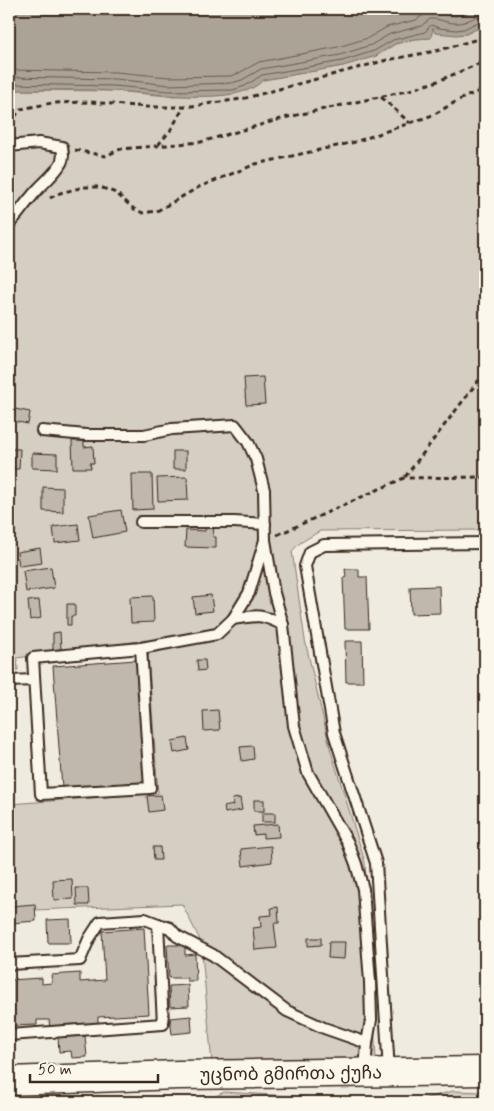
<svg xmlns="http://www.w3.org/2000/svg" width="494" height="1111" font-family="Mynerve,'Noto Sans Georgian',sans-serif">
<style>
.green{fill:#d5cec3;stroke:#887c70}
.water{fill:#aca397;stroke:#7f7367}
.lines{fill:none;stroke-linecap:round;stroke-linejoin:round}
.shore{stroke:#685a4e;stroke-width:1}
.building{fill:#c0b8ad;stroke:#3b2a1e}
.service-casing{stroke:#3b2a1e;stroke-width:14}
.secondary-casing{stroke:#3b2a1e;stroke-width:31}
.path{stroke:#3b2a1e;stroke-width:3;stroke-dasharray:5 4;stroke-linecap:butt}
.service{stroke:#fbf7ec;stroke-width:10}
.secondary{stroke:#fbf7ec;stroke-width:28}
.labels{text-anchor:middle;stroke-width:5;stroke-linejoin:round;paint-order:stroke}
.street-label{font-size:18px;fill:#3b2a1e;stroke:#fbf7ec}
</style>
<rect width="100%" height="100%" fill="#f0ebe0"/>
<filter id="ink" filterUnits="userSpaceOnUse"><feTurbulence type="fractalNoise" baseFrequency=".02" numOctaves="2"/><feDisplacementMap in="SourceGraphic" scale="10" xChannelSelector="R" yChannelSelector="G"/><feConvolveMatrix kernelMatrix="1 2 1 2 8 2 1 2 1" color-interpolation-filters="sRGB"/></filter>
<g filter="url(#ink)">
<g class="green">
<path d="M485,25V530L320,531L300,543L292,551L305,640L330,748L365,862L376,1059L212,1064L201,942L182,904L11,911L9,804L158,793L147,640L17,658L18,670H9V88L18,90L114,91L168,96L234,94L263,80L343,66L376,56L395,44L414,39L430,38L432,27L466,34Z"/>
<path d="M453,1091L485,1092V1102H412Z"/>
<path d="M224,1092L305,1097L321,1102H204Z"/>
</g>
<path class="water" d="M9,9H485V25L466,34L456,35L435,33L433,28L431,38L414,39L395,44L376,56L343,66L263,80C240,108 148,92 114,91C82,89 50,90 18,90L9,88Z"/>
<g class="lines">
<g class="shore">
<path d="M9,70L115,72L169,77L231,76L239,73L259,62L338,47L368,38L387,27L416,20L428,12L436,11L445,15L456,16L473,9"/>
<path d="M9,77L115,79L169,85L232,83L242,80L261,69L340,55L371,45L390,34L421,26L430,19C439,18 448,24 458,23C468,23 475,15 485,14"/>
<path d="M9,84L114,86L169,91L233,90L245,86L262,75L342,61L374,51L393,40L425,32L431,25L439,28L456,30L464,29L478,22L485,20"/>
</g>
</g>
<g class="building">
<path d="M263,377L265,404L246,405L244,378Z"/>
<path d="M15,409L30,412L28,424L13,421Z"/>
<path d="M72,441H84V447L93,446L94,463H90L91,468H73Z"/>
<path d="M9,449H20L19,469H9Z"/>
<rect x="173" y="451" width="13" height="18"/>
<path d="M32,453L57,454V469L32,468Z"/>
<path d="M132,474H152L153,509L133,510Z"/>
<path d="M187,477L188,500L158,501L157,478Z"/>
<path d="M43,487L63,488V512L43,511Z"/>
<path d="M121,510L125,532L93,538L89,515Z"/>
<path d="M78,524L80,540L55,543L53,527Z"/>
<path d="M206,525H214L213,537H216V548L185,547L186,530L205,531Z"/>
<path d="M40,548L42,563L19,566L17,552Z"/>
<path d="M51,567L54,588L26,592L23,571Z"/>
<path d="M345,569H359V577H367L369,629H345L343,578L346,577Z"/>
<path d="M439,586L440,613L411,614L410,587Z"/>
<path d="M211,595L213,611L195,613L193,597Z"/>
<path d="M153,596L154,622L131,623L130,597Z"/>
<path d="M39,600L41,618L30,620L28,601Z"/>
<path d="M67,604H75V616H71V625H67Z"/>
<path d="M60,632L61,649L53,650V633Z"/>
<path d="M345,641H362L363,682H346Z"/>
<path d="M136,660L145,782L62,788L53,666Z"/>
<path d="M197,660H205L206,670L198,671Z"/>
<path d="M218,710L220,730L204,731L203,711Z"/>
<path d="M187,738L189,750L174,753L172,741Z"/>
<path d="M253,746L254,759L242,761L240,747Z"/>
<path d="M161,795L163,810L149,812L147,796Z"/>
<path d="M240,798L242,810L225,813L224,807L233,805L232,799Z"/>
<rect x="254" y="800" width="10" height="11"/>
<rect x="262" y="813" width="13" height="9"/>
<path d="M278,824L279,837L263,838V834L254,835L253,826Z"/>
<path d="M271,846L272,862L243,866L241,849Z"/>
<path d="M153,847H160L161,860H154Z"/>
<path d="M72,879L73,899L54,900L53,880Z"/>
<path d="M76,888H88L89,905H77Z"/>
<path d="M35,904L36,921L12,923L11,906Z"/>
<path d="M278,907L279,923H274L277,948L255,950L253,928L261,927L260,916L272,915L271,908Z"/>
<path d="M70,919L71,943H48L47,920Z"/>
<path d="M144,928L149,1014L98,1017V1026L50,1028L49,1020H37V1025L9,1026V980L42,978V984L52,983L51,975L80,973V982L105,980L102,931Z"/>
<path d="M308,938H321V945L308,946Z"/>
<path d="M329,942H345L344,959L328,958Z"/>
<path d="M167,945H185V955L195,954L196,981H187V978H169Z"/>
<path d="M188,985L189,1006L170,1007L169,986Z"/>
<path d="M191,1016L192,1032L172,1034L170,1018Z"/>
<path d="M85,1036L87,1057L72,1058L71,1051L59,1052L58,1037Z"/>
</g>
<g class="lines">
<g class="service-casing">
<g id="service">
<path d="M9,146L39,143L62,147C63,153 64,157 61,163C54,176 41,184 32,196C24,205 18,215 9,224"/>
<path d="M42,431L86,435H144L172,429L235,425L248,442L256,459L264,490L265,540L249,593L233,619L217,634L141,648"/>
<path d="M141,522H234L265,524"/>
<path d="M265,540L274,593L283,625L294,726L308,773L348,843L356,864L363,889L370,982L371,1020L367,1043L365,1072"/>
<path d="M233,619C257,615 262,614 283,625"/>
<path d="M141,648L150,788L41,794L33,658Z"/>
<path d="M9,681L34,680"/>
<path d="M158,924L170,928L177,936L213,955L287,1011L324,1028L367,1043"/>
<path d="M9,964L80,960L89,939L100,922L145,919L158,924L163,1024L9,1035"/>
<path d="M389,1071L376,863L334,733L305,566L310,552L324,545L485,543"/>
</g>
</g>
<g class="secondary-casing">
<g id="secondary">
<path id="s1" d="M9,1081L178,1075L485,1071"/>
</g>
</g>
<g class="path">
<path d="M381,97L410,123"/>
<path d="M9,124L21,109L52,103L90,102L146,107H184L242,99L387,60L436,51L485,37"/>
<path d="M158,145L170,131L184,107"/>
<path d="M75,150L105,156L121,149L201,142L288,117L406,91L438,81L485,61"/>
<path d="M50,198L60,193L84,187H100L116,193L134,209L143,213L157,211L199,187L256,164L355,142L433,115L457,101L474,93L485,90"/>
<path d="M405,477L485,372"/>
<path d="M277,535L404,478L485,477"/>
</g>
<use href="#service" class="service"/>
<use href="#secondary" class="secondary"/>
</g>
</g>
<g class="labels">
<g class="street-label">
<text dy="6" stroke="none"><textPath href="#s1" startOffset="282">უცნობ გმირთა ქუჩა</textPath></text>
</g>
</g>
<rect width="494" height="1111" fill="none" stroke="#fbf7ec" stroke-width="30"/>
<rect x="15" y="15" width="464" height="1081" fill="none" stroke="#3b2a1e" stroke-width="2" filter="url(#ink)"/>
<path d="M30 1074v8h128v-8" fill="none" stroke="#3b2a1e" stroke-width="2.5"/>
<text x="38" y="1074" font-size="15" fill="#3b2a1e" stroke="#fbf7ec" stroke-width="4" paint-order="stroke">50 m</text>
</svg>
